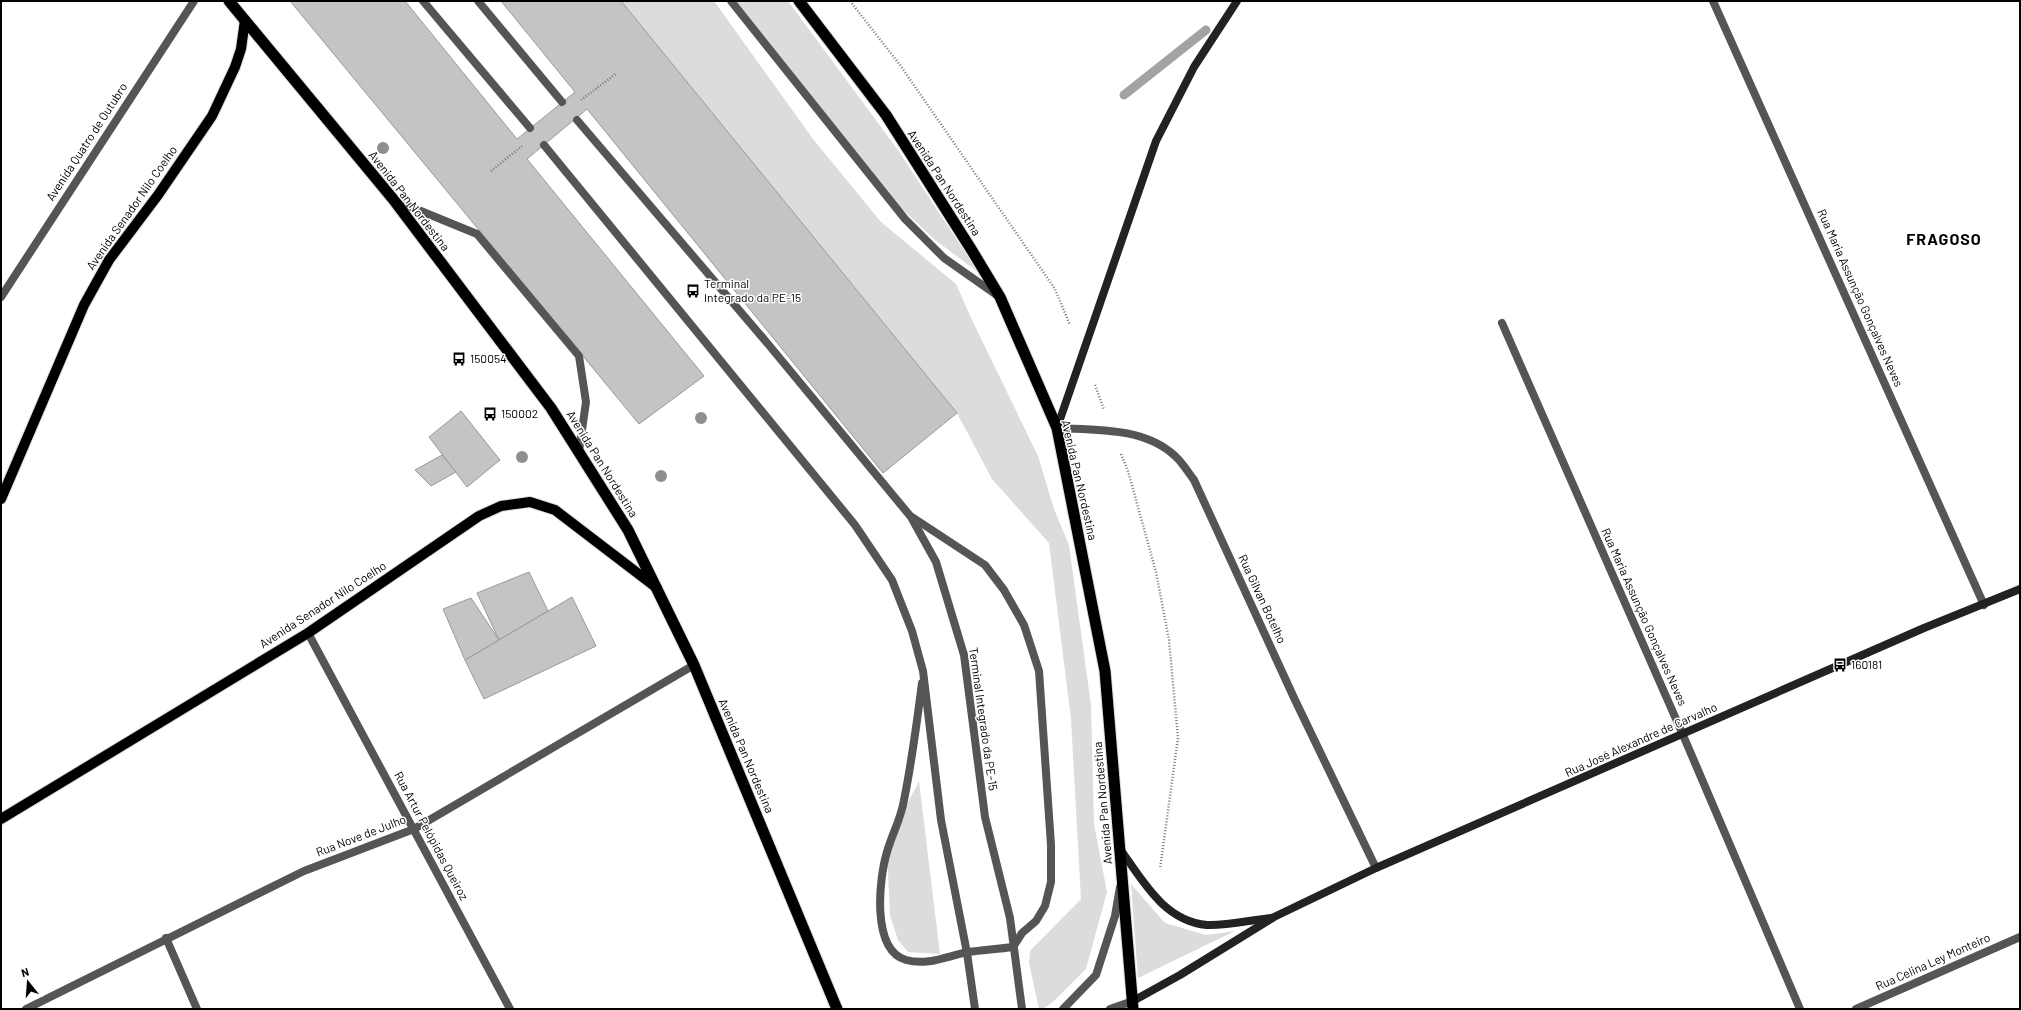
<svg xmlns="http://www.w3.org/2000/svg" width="2021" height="1010" font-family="Barlow,sans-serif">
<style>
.green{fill:#dcdcdc}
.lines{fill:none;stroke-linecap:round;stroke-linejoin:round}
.stream{stroke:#a3a3a3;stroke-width:9}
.building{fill:#c4c4c4;stroke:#999}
.primary-casing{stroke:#dbdbdb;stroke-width:12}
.trunk-casing{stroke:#dbdbdb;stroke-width:13}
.path{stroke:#777;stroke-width:2.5;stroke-dasharray:1 2;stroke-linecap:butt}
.service{stroke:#555;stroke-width:8}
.minor{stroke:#555;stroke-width:8}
.secondary{stroke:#222;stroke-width:8}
.primary{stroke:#000;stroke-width:10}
.trunk{stroke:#000;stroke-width:11}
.tree{fill:#8f8f8f}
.labels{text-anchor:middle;stroke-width:3;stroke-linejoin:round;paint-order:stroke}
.street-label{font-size:12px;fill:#000;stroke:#fff}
.poi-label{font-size:12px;fill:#000;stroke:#fff;text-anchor:start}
.district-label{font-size:16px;font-weight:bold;letter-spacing:1px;fill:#000;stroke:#fff}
</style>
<rect width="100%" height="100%" fill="#fff"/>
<g class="green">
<path d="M621,1H714L813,139L881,222L956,284L972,320L1038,456L1054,509L1069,545L1091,705L1094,824L1107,892L1086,969L1055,1000L1043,1009H1039L1029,963L1030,951L1081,899L1071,719L1049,543L992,479L957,413Z"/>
<path d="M731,1H788L898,150L978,272L935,240L884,192Z"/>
<path d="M919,781L940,954L908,952L898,940L890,915L887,852L901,816Z"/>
<path d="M1131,884L1165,923L1206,935L1235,931L1138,978Z"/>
</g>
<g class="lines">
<path class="stream" d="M1124,95L1206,30"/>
</g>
<g class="building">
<path d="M290,1H405L517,139L575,92L501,1H621L957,413L883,473L587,109L527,159L704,376L639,424Z"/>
<path d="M461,411L500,460L467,487L429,437Z"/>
<path d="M442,455L456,472L431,486L415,470Z"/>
<path d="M529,572L548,611L499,640L477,593Z"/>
<path d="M572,597L596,646L484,699L465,660Z"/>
<path d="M471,598L499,640L465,660L443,609Z"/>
</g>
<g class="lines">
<g class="primary-casing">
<g id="primary">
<path d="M1,499L84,305L109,260L158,195L212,116L235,67L241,49L245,20"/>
<path d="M1,819L308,633L479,516L501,506L530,502L555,510L657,588"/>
</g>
</g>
<g class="trunk-casing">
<g id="trunk">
<path d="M229,1L393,199L551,408L628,530L694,665L837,1009"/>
<path d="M799,1L886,115L971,249L1000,297L1057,428L1105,671L1133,1009"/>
</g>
</g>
<g class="path">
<path d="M850,1L900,65L1055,289L1070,325"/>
<path d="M581,100L617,73"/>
<path d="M491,171L522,146"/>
<path d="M1095,385L1104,410"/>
<path d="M1121,454L1128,471L1156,572L1169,640L1178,738L1160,869"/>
</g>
<g class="service">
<path d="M423,1L530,128"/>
<path d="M478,1L562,102"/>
<path d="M731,1L905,219L944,258L998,296"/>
<path d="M577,120L768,344L911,517L936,562L964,655L985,817L1010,918L1022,1009"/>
<path d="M544,145L855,525L892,580L912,631L923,671L941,820L967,953L975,1009"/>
<path d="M394,200L477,234L579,356L586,402L579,451"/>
<path d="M912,517L985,565L1004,590L1024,625L1039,671L1051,845V882L1045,906L1036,921L1022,933L1013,947"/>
<path d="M922,683C917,722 912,761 904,800C901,819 892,834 887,852C879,878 871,950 906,960C928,966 947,956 968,952C983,950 998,949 1013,947"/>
<path d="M1063,1009L1096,975L1115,916L1120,887"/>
<path d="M1110,1009L1133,1001"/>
</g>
<g class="minor">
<path d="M1713,1L1984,605"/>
<path d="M1,297L194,1"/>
<path d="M1502,323L1683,735L1800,1009"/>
<path d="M1057,428C1095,430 1144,427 1175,456C1182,462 1188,472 1194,480L1295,700L1376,868"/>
<path d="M308,633L510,1009"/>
<path d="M166,938L197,1009"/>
<path d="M26,1009L304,871L414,829L694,665"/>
<path d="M1856,1009L2020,937"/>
</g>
<g class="secondary">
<path d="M1057,428L1156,141L1194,67L1237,1"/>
<path d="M1120,849C1143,881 1164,921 1207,925C1226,926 1251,920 1271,918"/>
<path d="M1133,1001L1180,975L1274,917L1376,868L1924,628L2020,589"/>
</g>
<use href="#primary" class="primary"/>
<use href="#trunk" class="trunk"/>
</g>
<g class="tree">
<circle cx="383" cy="148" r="6"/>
<circle cx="701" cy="418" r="6"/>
<circle cx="522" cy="457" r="6"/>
<circle cx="661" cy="476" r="6"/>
</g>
<defs>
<g id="bus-bare" transform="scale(1.08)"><path d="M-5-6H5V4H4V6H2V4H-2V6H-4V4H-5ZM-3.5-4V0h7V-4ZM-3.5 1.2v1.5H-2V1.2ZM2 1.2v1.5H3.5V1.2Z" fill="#000" stroke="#fff" stroke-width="2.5" paint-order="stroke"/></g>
</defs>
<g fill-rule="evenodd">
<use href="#bus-bare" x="693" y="291"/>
<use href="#bus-bare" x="459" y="359"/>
<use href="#bus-bare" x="490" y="414"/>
<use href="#bus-bare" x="1840" y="665"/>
</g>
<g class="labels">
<g class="street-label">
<text transform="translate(87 142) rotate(-57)" y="4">Avenida Quatro de Outubro</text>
<text transform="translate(944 183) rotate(57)" y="4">Avenida Pan Nordestina</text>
<text transform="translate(409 201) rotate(52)" y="4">Avenida Pan Nordestina</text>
<text transform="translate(132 208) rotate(-55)" y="4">Avenida Senador Nilo Coelho</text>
<text transform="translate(1860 298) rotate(66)" y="4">Rua Maria Assunção Gonçalves Neves</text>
<text transform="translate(602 464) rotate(58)" y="4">Avenida Pan Nordestina</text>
<text transform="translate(1079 480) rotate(77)" y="4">Avenida Pan Nordestina</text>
<text transform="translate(1262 599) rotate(65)" y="4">Rua Gilvan Botelho</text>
<text transform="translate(323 605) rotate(-33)" y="4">Avenida Senador Nilo Coelho</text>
<text transform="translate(1644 617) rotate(66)" y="4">Rua Maria Assunção Gonçalves Neves</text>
<text transform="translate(983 719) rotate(82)" y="4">Terminal Integrado da PE-15</text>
<text transform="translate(1641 740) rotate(-24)" y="4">Rua José Alexandre de Carvalho</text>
<text transform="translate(746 756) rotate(67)" y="4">Avenida Pan Nordestina</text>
<text transform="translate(1103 803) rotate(-95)" y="4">Avenida Pan Nordestina</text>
<text transform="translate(361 836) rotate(-21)" y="4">Rua Nove de Julho</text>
<text transform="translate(431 836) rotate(62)" y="4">Rua Artur Pelópidas Queiroz</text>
<text transform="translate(1933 962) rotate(-24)" y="4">Rua Celina Ley Monteiro</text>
</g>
<g class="poi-label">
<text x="704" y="288">Terminal<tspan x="704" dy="14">Integrado da PE-15</tspan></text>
<text x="470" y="363">150054</text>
<text x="501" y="418">150002</text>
<text x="1851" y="669">160181</text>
</g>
<g class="district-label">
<text x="1944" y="245">FRAGOSO</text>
</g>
</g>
<rect width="2021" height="1010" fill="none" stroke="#000000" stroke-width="4"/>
<g transform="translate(28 982) rotate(343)" stroke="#ffffff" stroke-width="3" paint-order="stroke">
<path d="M0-3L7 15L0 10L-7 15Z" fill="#000000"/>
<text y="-6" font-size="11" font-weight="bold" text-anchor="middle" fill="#000000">N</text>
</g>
</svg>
